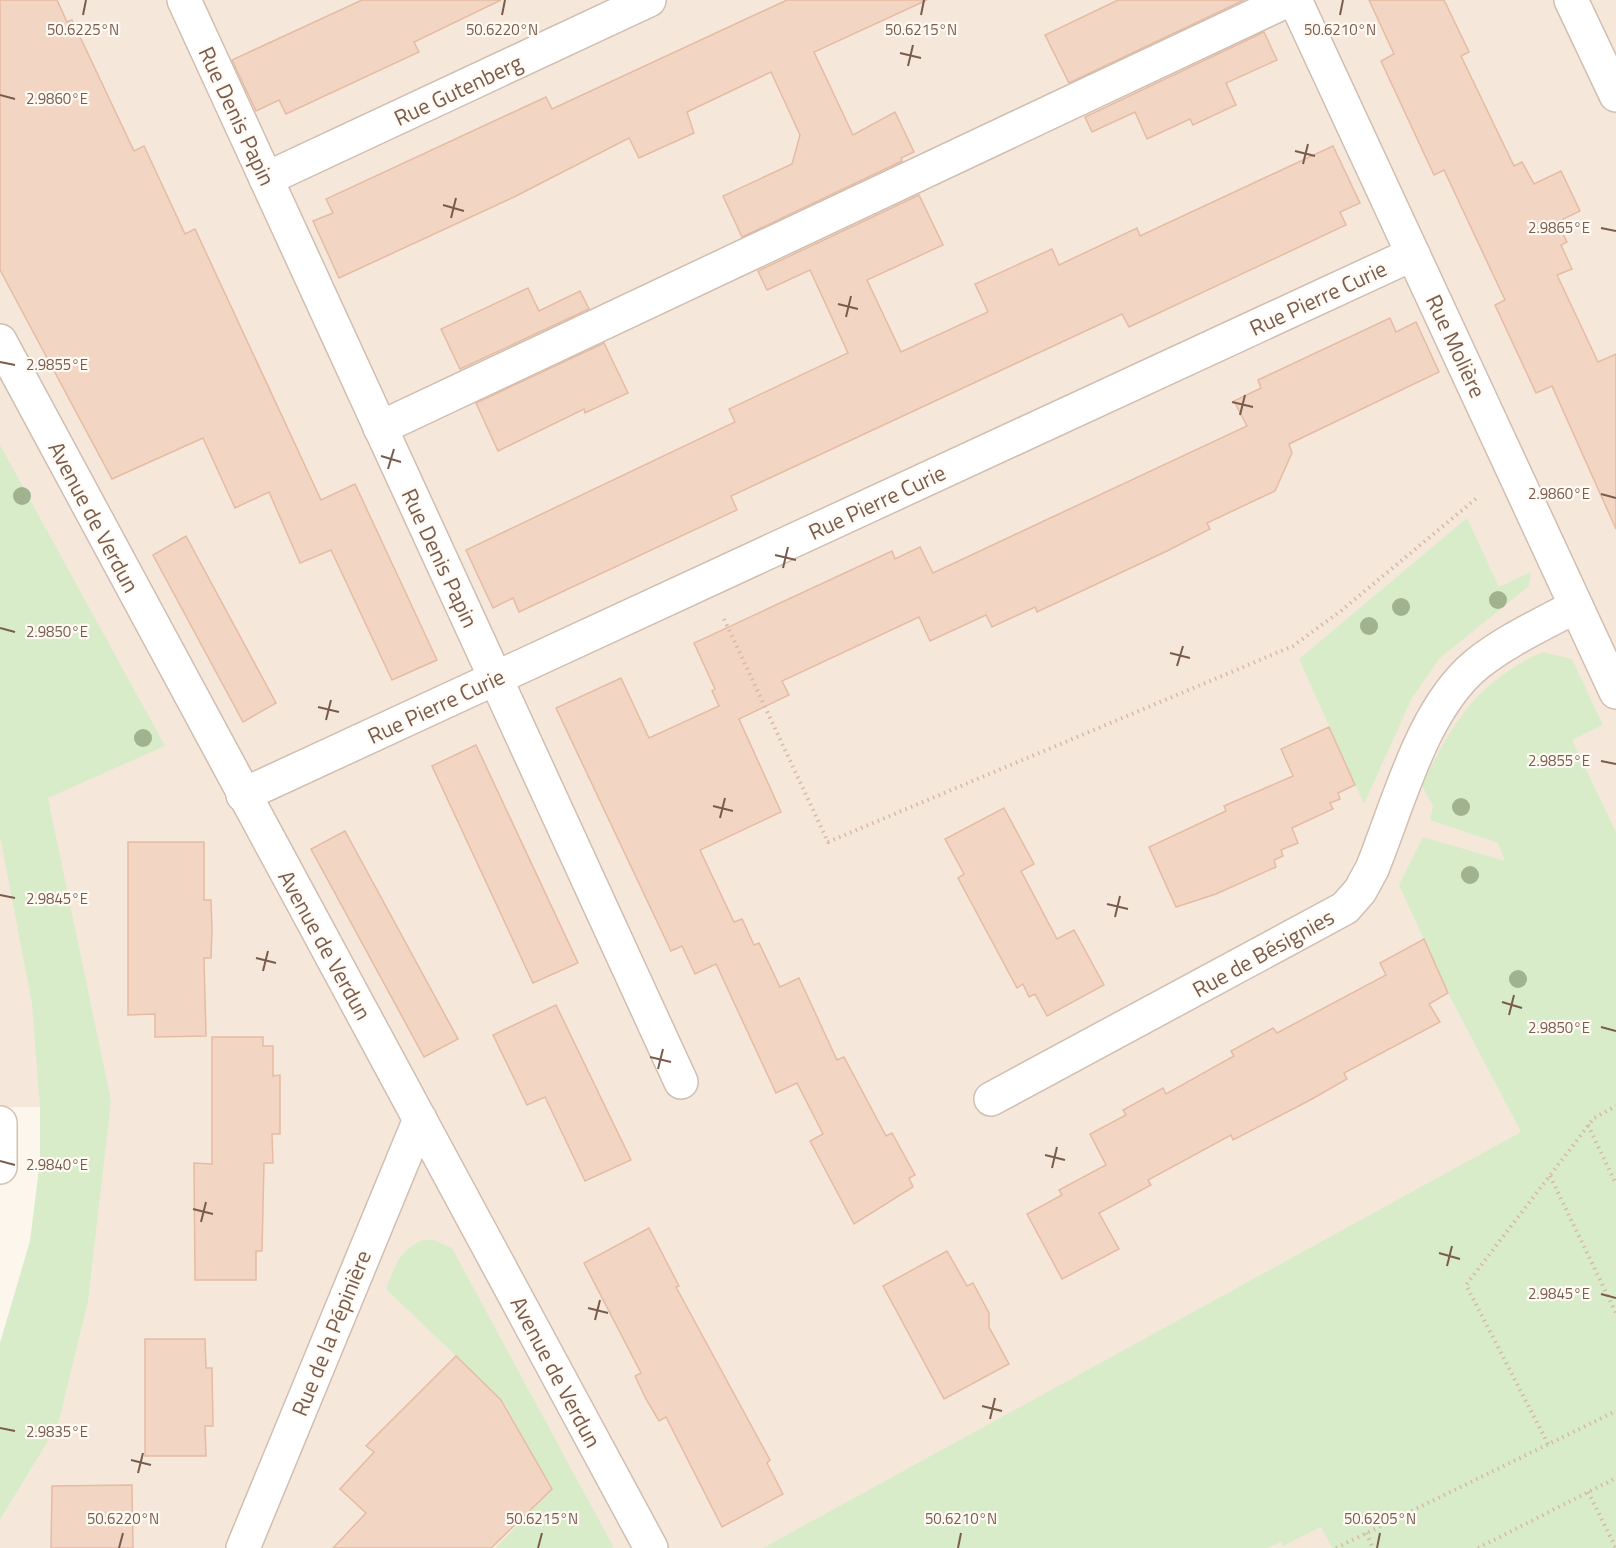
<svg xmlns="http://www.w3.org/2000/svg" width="1616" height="1548" font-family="'Titillium Web',sans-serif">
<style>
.residential{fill:#f5e8da}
.green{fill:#d8ecc9}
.building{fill:#f3d5c3;stroke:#e6bba3;stroke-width:1.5}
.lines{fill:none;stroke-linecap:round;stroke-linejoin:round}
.street-casing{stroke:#d1beb0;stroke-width:36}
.secondary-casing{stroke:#d6c0b0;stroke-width:36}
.path{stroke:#d9b8a5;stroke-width:4;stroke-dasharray:1.5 4.5;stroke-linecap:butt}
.street{stroke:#fff;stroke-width:33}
.secondary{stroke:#fff;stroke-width:33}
.tree{fill:#a0b28e}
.ticks{fill:none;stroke:#7a5c4d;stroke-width:2}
.labels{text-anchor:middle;stroke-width:4.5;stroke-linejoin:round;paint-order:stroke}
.street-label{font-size:22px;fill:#7a5c4d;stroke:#fffaf3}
.ticks-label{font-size:15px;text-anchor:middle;fill:#7a5c4d;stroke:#fffaf3;stroke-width:4.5;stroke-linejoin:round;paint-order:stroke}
</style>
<rect width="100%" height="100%" fill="#fdf6ec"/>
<path class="residential" d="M0,0H1616V1548H0V1520L58,1425L64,1398L40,1107H0Z"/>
<g class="green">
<path d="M0,445L165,746L48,798L111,1101L88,1301L58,1425L0,1520V1343L30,1241L40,1160V1107L32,1004L0,836Z"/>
<path d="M1467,518L1499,587L1531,572L1529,586L1440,658L1412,698L1364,804L1299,659Z"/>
<path d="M1543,652L1572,659L1603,725L1572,740L1616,832V1548H1332L1321,1527L1283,1546L1281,1542L1267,1548H763L1521,1132L1448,993L1399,885L1423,837L1505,861L1498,843L1430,820L1433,806L1422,786C1451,724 1477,681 1543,652Z"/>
<path d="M423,1240H434L452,1248L614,1548H496L551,1489L504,1402L386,1289C395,1266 399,1250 423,1240Z"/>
</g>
<g class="building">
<path d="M0,0H57L67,22L72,20L134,151L144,146L185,234L195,229L321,500L355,484L437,660L392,680L331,550L300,563L269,492L235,508L203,438L112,479L0,270Z"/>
<path d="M362,0H501L414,42L419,52L286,114L279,100L256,111L232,60Z"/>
<path d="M787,0H927L814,52L853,135L895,112L914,152L901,158L902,161L742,237L723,196L792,164L800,135L771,72L687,112L694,133L639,158L629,138L514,197L339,278L313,221L333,213L326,199L546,97L552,109Z"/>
<path d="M1118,0H1244L1069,83L1045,35Z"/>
<path d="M1369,0H1444L1469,52L1461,56L1514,166L1522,162L1534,184L1561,171L1580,211L1557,222L1567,242L1561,245L1572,269L1557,275L1598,362L1616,354V529L1552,386L1536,393L1495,305L1505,300L1444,170L1434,175L1381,61L1394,54Z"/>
<path d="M1264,32L1277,60L1226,83L1236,105L1193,125L1190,119L1147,139L1135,112L1092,132L1085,117Z"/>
<path d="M1333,146L1360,203L1340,212L1346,225L1129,327L1122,314L731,496L737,510L519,612L513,598L493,608L466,550L735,422L729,409L848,353L810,270L767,290L758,271L919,195L943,245L867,280L901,352L988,312L975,284L1052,249L1059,265L1137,228L1140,236Z"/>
<path d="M528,288L539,311L580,291L589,309L460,369L441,329Z"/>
<path d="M1390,318L1396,332L1416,322L1439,372L1289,444L1292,453L1275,491L1207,523L1210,529L1167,551L1037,612L1035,607L992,627L986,615L930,641L919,617L782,681L789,695L739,719L781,812L700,850L734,922L742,919L754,945L759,943L780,987L799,978L837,1060L844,1057L886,1136L892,1133L915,1175L909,1178L913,1187L854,1224L810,1141L823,1134L797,1083L776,1093L716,964L695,974L682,946L671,951L556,708L621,678L649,738L719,706L712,691L715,689L694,643L892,551L895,559L920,547L933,573L1046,520L1247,426L1234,401L1261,388L1258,380Z"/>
<path d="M604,343L628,393L585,413L584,409L498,451L476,403Z"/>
<path d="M186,536L276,703L243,722L153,555Z"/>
<path d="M1329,727L1355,785L1338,793L1340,799L1330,803L1333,809L1292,828L1298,843L1281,850L1283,856L1274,860L1276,867L1216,894L1176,907L1149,847L1226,811L1224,806L1293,776L1281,749Z"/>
<path d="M476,745L578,963L533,983L432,766Z"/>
<path d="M1004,808L1034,864L1021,871L1057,939L1074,930L1104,985L1047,1016L1035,994L1029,997L1023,984L1017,988L958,878L964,874L945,839Z"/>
<path d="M345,831L458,1039L424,1057L311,849Z"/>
<path d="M128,842H204V900H211L212,929L211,958H204L206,1036L155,1037V1014L128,1015Z"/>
<path d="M1424,939L1448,993L1429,1004L1440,1022L1344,1073L1347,1079L1312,1099L1233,1140L1231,1135L1148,1180L1151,1185L1099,1213L1119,1249L1062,1279L1027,1214L1062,1195L1059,1190L1106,1165L1090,1134L1126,1115L1123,1110L1163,1088L1166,1094L1234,1056L1231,1051L1273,1028L1277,1033L1386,975L1380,963Z"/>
<path d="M556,1005L631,1160L585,1181L545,1097L527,1105L493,1035Z"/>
<path d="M212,1037H263V1046H273V1076L280,1075V1134H272L273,1163H264L262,1251H256V1280H195L194,1163L212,1164Z"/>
<path d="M649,1228L679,1286L676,1287L770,1460L767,1463L783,1494L722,1527L666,1417L659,1421L646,1399L635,1376L641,1373L584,1263Z"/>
<path d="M947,1251L967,1286L973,1283L989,1313V1327L1009,1364L944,1399L883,1286Z"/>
<path d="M145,1339H205L206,1368H212L213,1426H205L206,1456H145Z"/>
<path d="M456,1356L501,1400L552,1489L491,1548H333L366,1513L340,1489L374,1452L366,1446Z"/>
<path d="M132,1485L133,1548H51L52,1486Z"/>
</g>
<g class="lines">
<g class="street-casing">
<g id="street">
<path d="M184,0L681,1082"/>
<path d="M1295,0L1616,692"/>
<path d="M1571,0L1616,95"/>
<path d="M266,179L649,0"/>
<path d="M0,341L651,1548"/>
<path d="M380,428L1288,0"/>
<path d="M243,795L1413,254"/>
<path d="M991,1099L1345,908L1360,891L1372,869C1399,803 1422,709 1477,664C1507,640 1543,624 1576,606"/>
<path d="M243,1548L420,1119"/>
</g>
</g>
<g class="secondary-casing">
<path id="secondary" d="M0,1123V1167"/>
</g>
<g class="path">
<path d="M724,619L828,842L1293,646L1342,610L1478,497"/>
<path d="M1588,1125L1616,1184"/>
<path d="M1550,1176L1616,1313"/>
<path d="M1548,1444L1466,1285L1594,1118L1616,1106"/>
<path d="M1588,1492L1616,1548"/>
<path d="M1366,1533L1373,1548"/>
<path d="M1336,1548L1616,1411"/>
<path d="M1478,1548L1616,1478"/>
</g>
<use href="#street" class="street"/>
<use href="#secondary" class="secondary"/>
</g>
<g class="tree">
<circle cx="22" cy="496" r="9"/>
<circle cx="1498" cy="600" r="9"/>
<circle cx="1401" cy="607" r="9"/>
<circle cx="1369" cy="626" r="9"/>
<circle cx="143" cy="738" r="9"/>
<circle cx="1461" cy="807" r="9"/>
<circle cx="1470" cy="875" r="9"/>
<circle cx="1518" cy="979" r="9"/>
</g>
<path class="ticks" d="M83,15L86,0M502,15L505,0M921,15L924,0M1340,15L1343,0M900,53L921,58M908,66L913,45M0,95L15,99M1295,151L1315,156M1303,164L1308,144M443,205L464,211M451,218L456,198M1601,228L1616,231M838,304L858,309M846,317L851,296M0,362L15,365M1232,402L1253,407M1240,415L1245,395M381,456L401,462M388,469L394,449M1601,494L1616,498M775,555L796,560M783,568L788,547M0,628L15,632M1170,653L1190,658M1177,666L1183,646M318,707L339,712M326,720L331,700M1601,761L1616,764M713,806L733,811M720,818L725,798M0,895L15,898M1107,904L1128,909M1115,917L1120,896M256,958L276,963M263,971L268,951M1502,1002L1522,1008M1509,1015L1514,995M1601,1027L1616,1031M650,1057L671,1062M658,1069L663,1049M1045,1155L1065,1160M0,1161L15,1165M1052,1168L1057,1147M193,1209L213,1214M201,1222L206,1202M1439,1253L1460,1259M1447,1266L1452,1246M1601,1294L1616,1298M588,1308L608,1313M595,1320L600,1300M982,1406L1002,1411M990,1419L995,1398M0,1428L15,1431M131,1460L151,1465M138,1473L143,1453M119,1548L123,1533M538,1548L542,1533M958,1548L961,1533M1377,1548L1380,1533"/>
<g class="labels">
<g class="street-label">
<text transform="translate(458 90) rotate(-25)" y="8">Rue Gutenberg</text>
<text transform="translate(237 116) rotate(65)" y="8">Rue Denis Papin</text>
<text transform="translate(1318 298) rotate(-25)" y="8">Rue Pierre Curie</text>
<text transform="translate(1456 346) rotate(65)" y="8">Rue Molière</text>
<text transform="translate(877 502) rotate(-25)" y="8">Rue Pierre Curie</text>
<text transform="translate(94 517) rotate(62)" y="8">Avenue de Verdun</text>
<text transform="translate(440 558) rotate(65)" y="8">Rue Denis Papin</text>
<text transform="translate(436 706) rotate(-25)" y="8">Rue Pierre Curie</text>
<text transform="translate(325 945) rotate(61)" y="8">Avenue de Verdun</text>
<text transform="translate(1263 953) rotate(-29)" y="8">Rue de Bésignies</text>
<text transform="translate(331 1333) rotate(-68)" y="8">Rue de la Pépinière</text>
<text transform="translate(556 1372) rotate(62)" y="8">Avenue de Verdun</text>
</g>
</g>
<g class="ticks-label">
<text x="83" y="35">50.6225°N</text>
<text x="502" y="35">50.6220°N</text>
<text x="921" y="35">50.6215°N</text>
<text x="1340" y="35">50.6210°N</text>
<text x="57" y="104">2.9860°E</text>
<text x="1559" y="233">2.9865°E</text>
<text x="57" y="370">2.9855°E</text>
<text x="1559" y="499">2.9860°E</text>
<text x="57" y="637">2.9850°E</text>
<text x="1559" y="766">2.9855°E</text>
<text x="57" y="904">2.9845°E</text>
<text x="1559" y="1033">2.9850°E</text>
<text x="57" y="1170">2.9840°E</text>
<text x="1559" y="1299">2.9845°E</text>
<text x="57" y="1437">2.9835°E</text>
<text x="123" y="1524">50.6220°N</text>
<text x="542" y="1524">50.6215°N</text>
<text x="961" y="1524">50.6210°N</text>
<text x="1380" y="1524">50.6205°N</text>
</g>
</svg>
